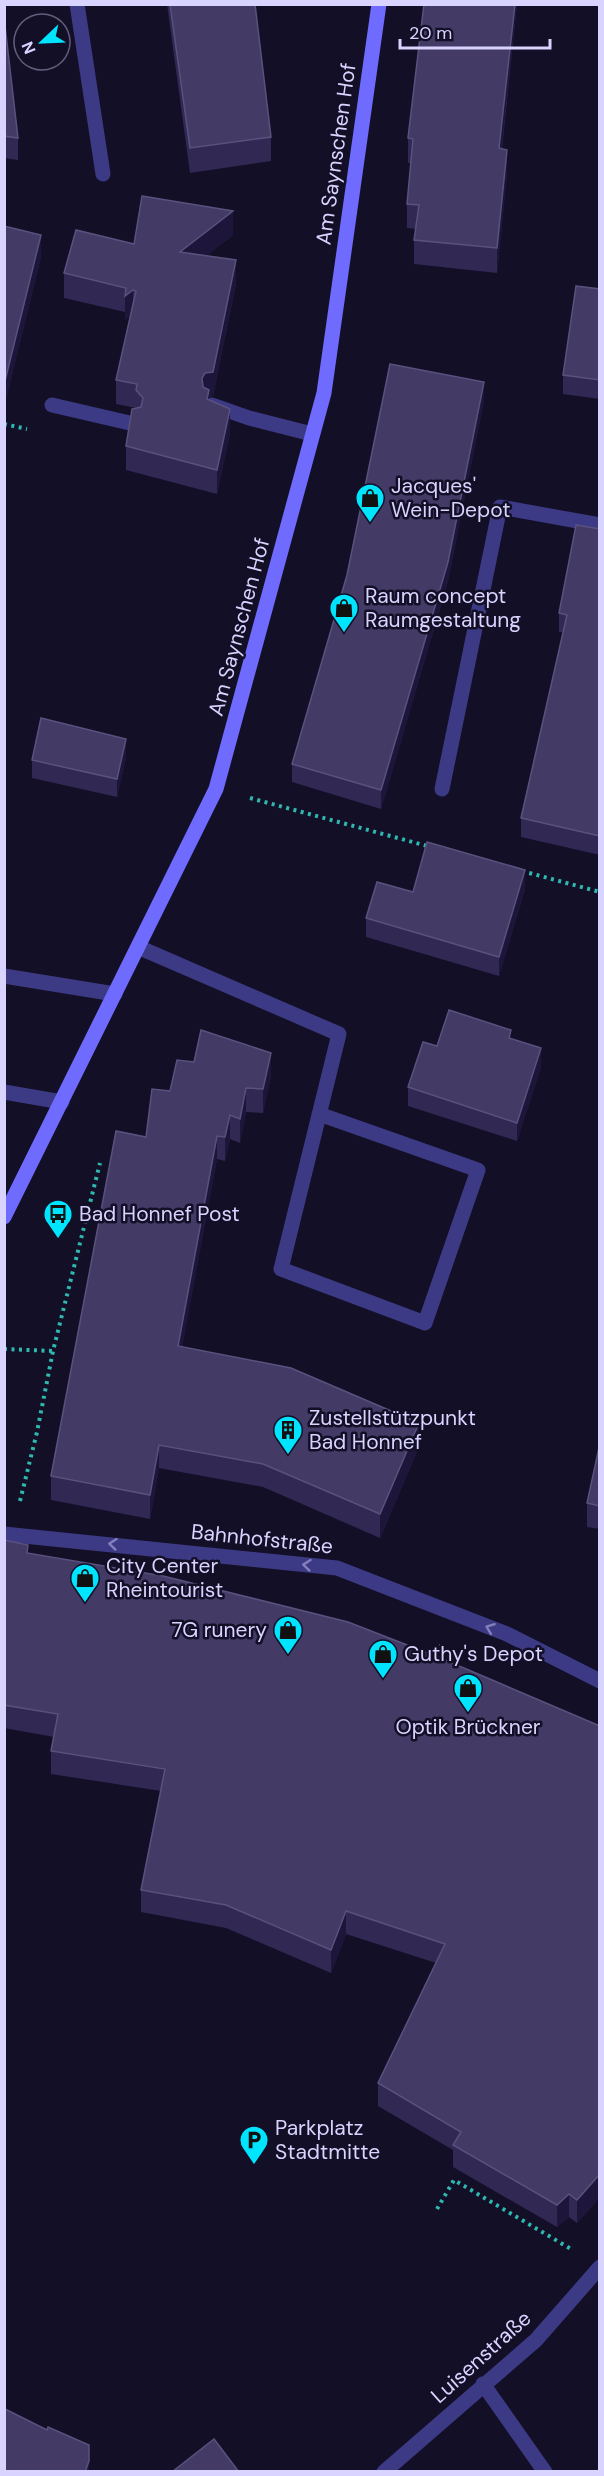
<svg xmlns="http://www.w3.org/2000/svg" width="604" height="2476" font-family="'DM Sans',sans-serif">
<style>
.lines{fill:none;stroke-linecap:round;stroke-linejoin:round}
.path{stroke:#2fb8b0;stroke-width:4;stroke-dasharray:3 4.5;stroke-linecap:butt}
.lane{stroke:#3d3a85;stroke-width:15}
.street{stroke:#3d3a85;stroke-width:15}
.secondary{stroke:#6f6bff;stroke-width:15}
.wall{fill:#312854}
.shaded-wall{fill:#1d163a}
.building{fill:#433a66;stroke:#5a527e;stroke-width:1.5}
.oneway{stroke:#837fbc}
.labels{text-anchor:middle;stroke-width:5;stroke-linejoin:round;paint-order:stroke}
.street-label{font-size:21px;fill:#d9d4ff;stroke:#130f26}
.poi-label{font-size:21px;fill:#d9d4ff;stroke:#130f26;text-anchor:start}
</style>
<rect width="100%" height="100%" fill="#130f26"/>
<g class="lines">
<g class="path">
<path d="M4,424L27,429"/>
<path d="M250,798L431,847"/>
<path d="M522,871L600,892"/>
<path d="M4,1349L53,1351"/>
<path d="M20,1501L37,1432L53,1351L100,1163"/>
<path d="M435,1660L441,1645"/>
<path d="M437,2209L454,2180L571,2249"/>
</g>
<g class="lane">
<path d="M77,4L103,174"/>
<path d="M52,405L134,424"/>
<path d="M212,405L249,418L312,434"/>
<path d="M442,789L500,507L600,525"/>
<path d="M138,947L339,1034L281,1269L425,1323L478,1170L319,1114"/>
<path d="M4,976L115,994"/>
<path d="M4,1092L62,1102"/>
<path d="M483,2384L545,2472"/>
</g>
<g class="street">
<path d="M4,1534L337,1568L507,1634L600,1681"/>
<path d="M384,2472L536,2340L600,2267"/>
</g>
<path class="secondary" d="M4,1217L216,789L324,393L379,4"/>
</g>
<g class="wall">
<path d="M167,4H255L271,137V161L190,173Z"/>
<path d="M424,4H517L502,149L507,174L497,273L414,264V240L416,229L407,228V204L411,163H408V138Z"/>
<path d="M4,17L18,138V160L4,158Z"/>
<path d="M4,226L41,257L5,403H4Z"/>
<path d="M233,235L206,256L236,284L213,396L209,397V400L230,433L217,494L126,470V446L136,408L116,404V380L131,315L125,320V312L64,298V273L134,244Z"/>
<path d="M600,289V399L563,394V375Z"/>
<path d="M484,400L448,581L381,809L292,782V764Z"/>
<path d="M600,529V855L521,837V818L563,632H559V613Z"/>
<path d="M126,758L117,797L32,778V760Z"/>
<path d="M525,889L499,976L366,937V918L413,892Z"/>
<path d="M511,1038L541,1067L517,1141L408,1106V1087L437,1046Z"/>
<path d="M271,1076L263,1113L246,1112L240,1143L230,1139L225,1161L217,1159L182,1347L419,1447L380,1538L263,1487L159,1468L150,1519L51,1500V1476L146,1137L170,1091Z"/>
<path d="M600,1443V1529L587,1527V1503Z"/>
<path d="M4,1540L28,1554L600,1726V2197L577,2223L569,2217L557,2227L453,2167V2150L378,2106V2083L436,1963L346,1934L331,1973L226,1928L141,1912V1890L161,1791L51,1774V1751L54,1737L4,1728Z"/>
</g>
<g class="shaded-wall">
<path d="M515,4H517L499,172V148Z"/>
<path d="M507,150V174L497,273V248Z"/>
<path d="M233,211V235L180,277V252Z"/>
<path d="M41,235V257L5,403V381Z"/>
<path d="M236,260V284L213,396L209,397V414L202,378Z"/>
<path d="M133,290V314L125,320V296Z"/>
<path d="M484,382V400L448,581L381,809V790Z"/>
<path d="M230,409V433L217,494V470Z"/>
<path d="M126,739V758L117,797V779Z"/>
<path d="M525,870V889L499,976V957Z"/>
<path d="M541,1048V1067L517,1141V1123Z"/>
<path d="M271,1053V1076L263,1113V1089Z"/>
<path d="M246,1088V1112L240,1143V1119Z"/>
<path d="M230,1115V1139L225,1161V1137Z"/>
<path d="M217,1136V1159L178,1370V1346Z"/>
<path d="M419,1423V1447L380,1538V1514Z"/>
<path d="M159,1445V1468L150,1519V1495Z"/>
<path d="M346,1911V1934L331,1973V1950Z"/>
<path d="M600,2174V2197L577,2223V2200Z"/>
<path d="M569,2194V2217L557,2227V2205Z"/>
<path d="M89,2461V2472H85Z"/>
</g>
<g class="building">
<path d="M170,4H255L271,137L190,148Z"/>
<path d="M424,4H515L499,148L507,150L497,248L414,240L419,205L407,204L413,139L408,138Z"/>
<path d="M4,17L18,138L4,136Z"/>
<path d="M142,196L233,211L180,252L236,260L213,372L205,373L202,378L203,387L209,390L207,399L230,409L217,470L126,446L132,409L141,407L143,398L136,390L137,384L116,380L136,291L133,290L125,296L126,288L64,273L76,230L134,244Z"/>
<path d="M4,226L41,235L5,381H4Z"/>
<path d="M576,286L600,289V380L563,375Z"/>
<path d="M390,364L484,382L448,562L381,790L292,764L347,575Z"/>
<path d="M576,525L600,529V836L521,818L567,615L559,613Z"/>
<path d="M41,718L126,739L117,779L32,760Z"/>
<path d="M427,842L525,870L499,957L366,918L377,882L413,892Z"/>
<path d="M449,1010L511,1030L509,1038L541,1048L517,1123L408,1087L423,1042L437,1046Z"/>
<path d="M201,1030L271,1053L263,1089L246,1088L240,1119L230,1115L225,1137L217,1136L178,1346L291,1368L419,1423L380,1514L263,1464L159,1445L150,1495L51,1476L116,1131L146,1137L152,1089L170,1091L177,1060L194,1062Z"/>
<path d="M600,1443V1506L587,1503Z"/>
<path d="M4,1540L28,1545L27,1553L163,1576L348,1622L438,1657L600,1726V2174L577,2200L569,2194L557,2205L453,2145L461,2132L378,2083L445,1944L346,1911L331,1950L226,1905L141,1890L165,1769L51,1751L58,1714L4,1705Z"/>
<path d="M5,2409L47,2430L48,2427L89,2445V2461L85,2472H4Z"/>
<path d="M214,2439L239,2472H172Z"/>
</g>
<defs><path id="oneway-chevron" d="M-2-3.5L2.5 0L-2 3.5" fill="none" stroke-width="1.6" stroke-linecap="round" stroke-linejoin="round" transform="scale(1.5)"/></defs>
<g class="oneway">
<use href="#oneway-chevron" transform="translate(113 1544) rotate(-174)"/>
<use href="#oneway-chevron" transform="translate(307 1565) rotate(-174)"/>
<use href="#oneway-chevron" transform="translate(490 1628) rotate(-159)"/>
</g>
<defs>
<g id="shop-pin" transform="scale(1.5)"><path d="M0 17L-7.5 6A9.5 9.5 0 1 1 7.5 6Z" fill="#00e5ff" stroke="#130f26"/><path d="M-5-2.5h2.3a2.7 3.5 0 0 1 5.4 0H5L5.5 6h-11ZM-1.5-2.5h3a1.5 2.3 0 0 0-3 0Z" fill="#111"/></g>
<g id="bus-pin" transform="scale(1.5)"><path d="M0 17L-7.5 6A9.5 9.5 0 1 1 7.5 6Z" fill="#00e5ff" stroke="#130f26"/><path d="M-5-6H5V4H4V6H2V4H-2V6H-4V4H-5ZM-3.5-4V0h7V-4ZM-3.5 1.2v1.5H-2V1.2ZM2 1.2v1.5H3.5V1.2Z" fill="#111"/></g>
<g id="building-pin" transform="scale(1.5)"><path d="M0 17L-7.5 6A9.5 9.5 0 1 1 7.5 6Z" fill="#00e5ff" stroke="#130f26"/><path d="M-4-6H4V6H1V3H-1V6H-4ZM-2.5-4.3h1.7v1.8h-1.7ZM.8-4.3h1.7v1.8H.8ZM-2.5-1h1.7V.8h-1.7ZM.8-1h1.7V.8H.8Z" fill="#111"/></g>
<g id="parking-pin" transform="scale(1.5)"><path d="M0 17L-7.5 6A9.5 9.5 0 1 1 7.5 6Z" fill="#00e5ff" stroke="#130f26"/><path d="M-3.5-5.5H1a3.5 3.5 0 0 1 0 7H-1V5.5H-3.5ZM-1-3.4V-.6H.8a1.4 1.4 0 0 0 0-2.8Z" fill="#111"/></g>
</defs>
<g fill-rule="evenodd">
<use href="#shop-pin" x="370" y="498"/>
<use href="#shop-pin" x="344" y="608"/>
<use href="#bus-pin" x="58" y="1214"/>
<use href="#building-pin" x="288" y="1430"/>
<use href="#shop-pin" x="85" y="1578"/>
<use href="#shop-pin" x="288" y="1630"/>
<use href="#shop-pin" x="383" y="1654"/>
<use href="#shop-pin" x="468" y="1688"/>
<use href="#parking-pin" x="254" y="2140"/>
</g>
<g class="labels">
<g class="street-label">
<text transform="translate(336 154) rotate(-82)" y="7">Am Saynschen Hof</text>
<text transform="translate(239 627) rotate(-75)" y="7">Am Saynschen Hof</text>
<text transform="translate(262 1539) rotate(6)" y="7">Bahnhofstraße</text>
<text transform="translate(481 2357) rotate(-42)" y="7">Luisenstraße</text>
</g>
<g class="poi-label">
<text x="391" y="493">Jacques'<tspan x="391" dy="24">Wein-Depot</tspan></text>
<text x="365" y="603">Raum concept<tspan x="365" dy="24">Raumgestaltung</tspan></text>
<text x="79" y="1221">Bad Honnef Post</text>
<text x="309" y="1425">Zustellstützpunkt<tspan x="309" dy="24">Bad Honnef</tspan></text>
<text x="106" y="1573">City Center<tspan x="106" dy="24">Rheintourist</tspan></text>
<text x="267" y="1637" text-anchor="end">7G runery</text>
<text x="404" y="1661">Guthy's Depot</text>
<text x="468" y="1734" text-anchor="middle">Optik Brückner</text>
<text x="275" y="2135">Parkplatz<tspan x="275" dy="24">Stadtmitte</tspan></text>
</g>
</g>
<rect width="604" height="2476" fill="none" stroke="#d9d4ff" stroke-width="12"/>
<g transform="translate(42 42) rotate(247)"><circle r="28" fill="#130f26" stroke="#625e7d" stroke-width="1.5"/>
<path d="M0-4.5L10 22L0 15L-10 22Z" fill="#00e5ff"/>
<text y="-9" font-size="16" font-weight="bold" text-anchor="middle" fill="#d9d4ff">N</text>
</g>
<path d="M400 39v9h150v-9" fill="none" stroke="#d9d4ff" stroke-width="3"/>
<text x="409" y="39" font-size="18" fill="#d9d4ff" stroke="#130f26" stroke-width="4.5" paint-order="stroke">20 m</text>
</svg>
